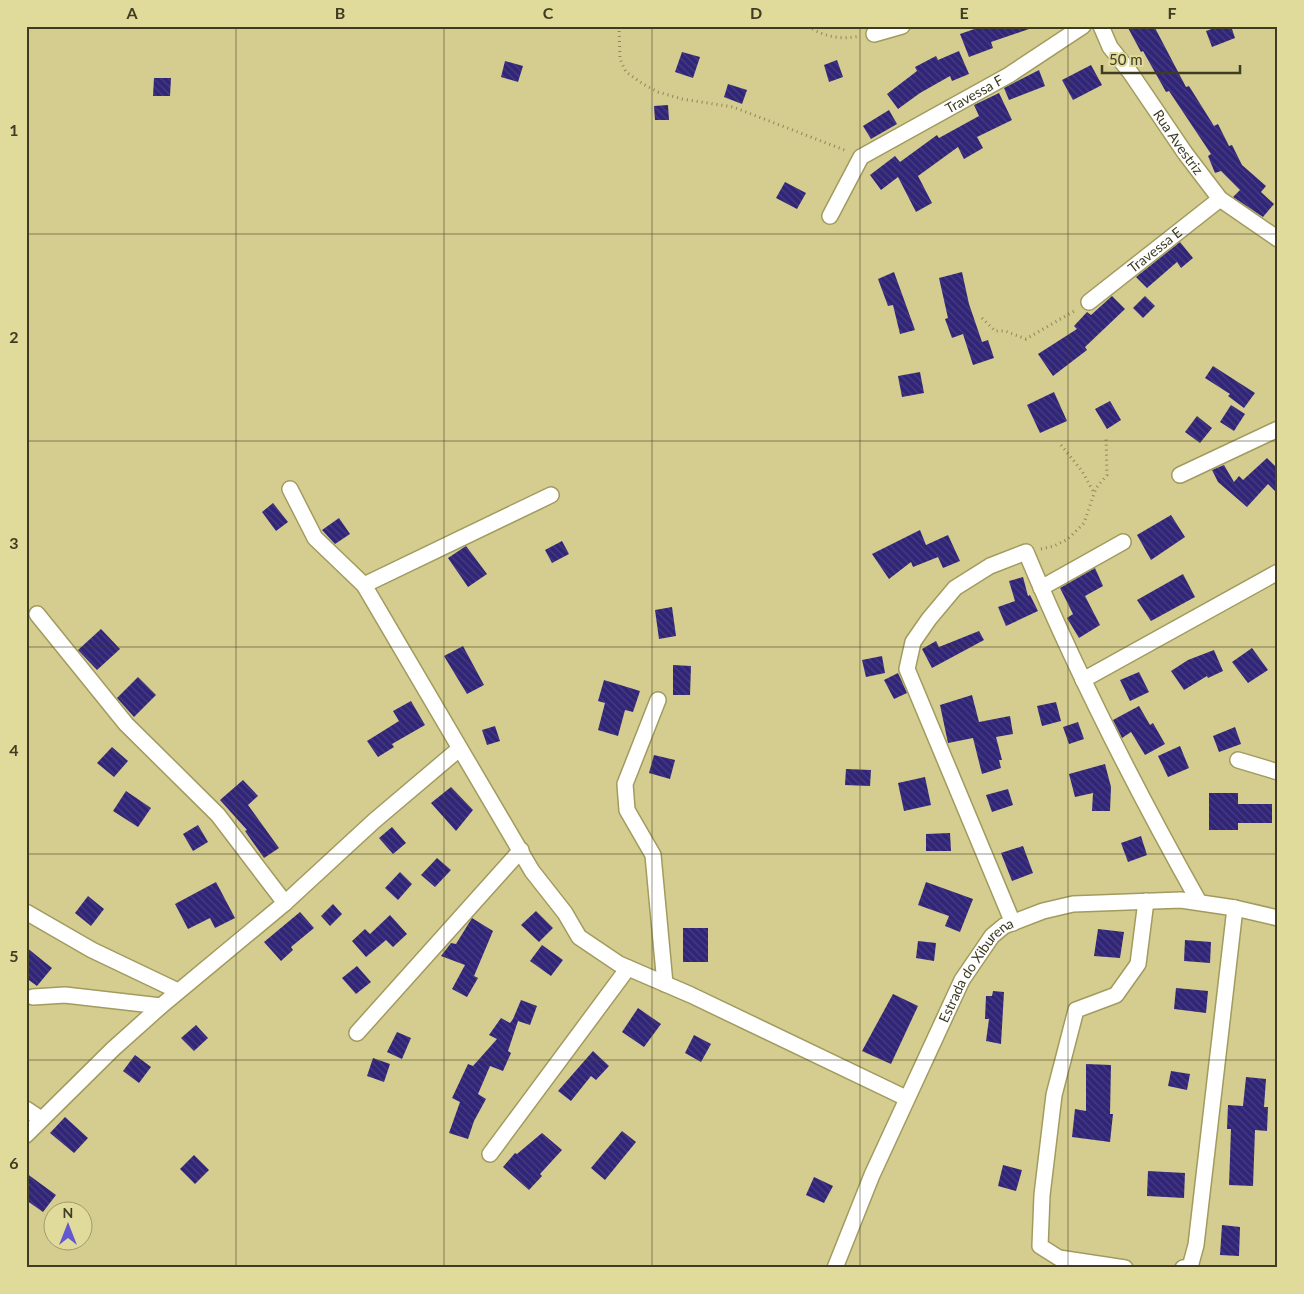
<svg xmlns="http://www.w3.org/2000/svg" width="1304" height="1294" font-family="Lato,sans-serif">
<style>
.building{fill:url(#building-back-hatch)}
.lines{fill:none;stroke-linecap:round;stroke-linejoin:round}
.street-casing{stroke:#a29b5e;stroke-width:18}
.path{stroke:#8c875b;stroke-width:3;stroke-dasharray:1 4;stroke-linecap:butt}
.street{stroke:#fff;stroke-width:15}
.grid{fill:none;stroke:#3f3c23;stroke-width:1;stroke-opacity:0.55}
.labels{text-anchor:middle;stroke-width:5;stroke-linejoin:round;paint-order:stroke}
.street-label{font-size:14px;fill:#3f3c23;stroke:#e1db9b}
.neatline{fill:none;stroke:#3f3c23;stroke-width:2}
.grid-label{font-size:16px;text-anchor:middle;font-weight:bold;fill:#3f3c23}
</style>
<defs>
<pattern id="building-back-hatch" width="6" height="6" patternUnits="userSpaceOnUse" patternTransform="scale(1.25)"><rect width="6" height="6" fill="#312577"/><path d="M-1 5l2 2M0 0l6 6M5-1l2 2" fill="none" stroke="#473d82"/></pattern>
</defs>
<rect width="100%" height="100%" fill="#d4cd8f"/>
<g class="building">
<path d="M983,26H1029V29L991,42L993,48L969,57L960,34Z"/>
<path d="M1127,26H1154L1186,87L1189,86L1214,126L1218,124L1229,146L1232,145L1242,165L1266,186L1261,192L1274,204L1263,217L1233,197L1240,190L1221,171L1215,173L1208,156L1211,154L1169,91L1166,92L1143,51L1141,52Z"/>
<path d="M1220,26H1231L1235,38L1212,47L1206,31Z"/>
<path d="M959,51L969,74L952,81L950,76L920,93L898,109L887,94L917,71L915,67L936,56L938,60Z"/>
<path d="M682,52L700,57L693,78L675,72Z"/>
<path d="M837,60L843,77L829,82L824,65Z"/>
<path d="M505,61L523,66L518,82L501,77Z"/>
<path d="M1091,65L1102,85L1073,100L1062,80Z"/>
<path d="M1039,70L1045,86L1009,100L1004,88Z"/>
<path d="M154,78H171L170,96H153Z"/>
<path d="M728,84L747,90L742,104L724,97Z"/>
<path d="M999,93L1012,120L977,137L983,148L964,159L958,147L918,176L932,203L916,212L898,177L881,190L870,175L895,156L900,162L937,135L939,138L979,116L974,105Z"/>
<path d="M668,105L669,120H655L654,106Z"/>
<path d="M889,110L897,124L871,139L863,126Z"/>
<path d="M785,182L806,193L797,209L776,198Z"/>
<path d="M1180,242L1193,258L1181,268L1177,262L1147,288L1136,277Z"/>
<path d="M894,272L915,330L900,334L893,305L888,306L878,279Z"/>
<path d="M962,272L969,304L982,342L988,340L994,358L973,365L963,334L952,338L945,319L948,318L939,278Z"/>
<path d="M1112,296L1125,309L1085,347L1087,350L1053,376L1038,354L1077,329L1074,326L1087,312L1091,315Z"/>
<path d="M1145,296L1155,306L1143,318L1133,308Z"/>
<path d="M1213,366L1255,393L1244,408L1228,396L1230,394L1205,378Z"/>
<path d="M920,372L924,393L902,397L898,376Z"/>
<path d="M1054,392L1067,421L1040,433L1027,405Z"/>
<path d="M1110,401L1121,420L1107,429L1095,409Z"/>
<path d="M1231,405L1245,414L1234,431L1220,422Z"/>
<path d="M1197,416L1212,428L1200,443L1185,432Z"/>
<path d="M1267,458L1278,469V494L1268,484L1247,507L1218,482L1212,470L1224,465L1234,482L1239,476L1243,480Z"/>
<path d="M273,503L288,522L276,531L262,512Z"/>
<path d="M1171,515L1185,537L1151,560L1137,535Z"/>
<path d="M339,518L350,534L335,544L322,530Z"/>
<path d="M920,530L926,545L948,535L960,561L943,568L938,557L913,567L911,562L889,579L872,554Z"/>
<path d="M562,541L569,554L552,563L545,550Z"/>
<path d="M466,546L487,574L468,587L448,558Z"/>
<path d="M1095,568L1103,586L1085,596L1100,625L1079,638L1067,618L1073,614L1060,588Z"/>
<path d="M1183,574L1195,597L1151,621L1137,600Z"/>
<path d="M1023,577L1028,596L1030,595L1038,611L1006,626L998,607L1015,601L1009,581Z"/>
<path d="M672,607L676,636L659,639L655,610Z"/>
<path d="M101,629L120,649L97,670L78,650Z"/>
<path d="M979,631L984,640L932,668L922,649L936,641L939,647Z"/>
<path d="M463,646L484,685L467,694L444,656Z"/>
<path d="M1252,648L1268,670L1248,683L1232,662Z"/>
<path d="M1214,650L1223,671L1208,678L1207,676L1184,690L1171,671L1188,660Z"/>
<path d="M882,656L885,673L866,677L862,660Z"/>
<path d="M673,665L691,666L690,695H673Z"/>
<path d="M1139,672L1149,692L1130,701L1120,680Z"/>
<path d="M898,673L907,693L894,699L884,680Z"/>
<path d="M138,677L156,695L134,717L117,698Z"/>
<path d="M604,680L640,691L633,712L625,710L618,736L598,730L605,703L598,701Z"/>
<path d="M972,695L979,722L1010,716L1013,734L996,737L1002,760H999L1001,768L982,774L973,738L948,743L940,705Z"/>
<path d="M411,701L425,725L392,744L394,747L378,757L367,741L399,721L393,711Z"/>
<path d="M1056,702L1061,721L1042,726L1037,706Z"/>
<path d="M1139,706L1150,725L1153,723L1165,744L1145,755L1131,732L1122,738L1113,720Z"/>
<path d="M1078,722L1084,739L1069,744L1063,727Z"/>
<path d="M495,726L500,741L487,745L482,730Z"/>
<path d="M1235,727L1241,744L1219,752L1213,736Z"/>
<path d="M1180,746L1189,768L1168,777L1158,756Z"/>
<path d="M112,747L128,761L114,777L97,763Z"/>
<path d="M654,755L675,760L670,779L649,773Z"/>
<path d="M1105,764L1111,787L1110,811H1092L1093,793L1075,797L1069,774Z"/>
<path d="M846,769L871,770L870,786L845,785Z"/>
<path d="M925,777L931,805L904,811L898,783Z"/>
<path d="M243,780L258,796L248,805L279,848L264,858L245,831L247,830L220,800Z"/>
<path d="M451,787L473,810L456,831L431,803Z"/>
<path d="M1008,789L1013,805L992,812L986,795Z"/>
<path d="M126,791L151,808L138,827L113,811Z"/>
<path d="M1209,793H1238V804H1272V823H1238V830H1209Z"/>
<path d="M198,825L208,842L193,851L183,834Z"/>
<path d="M392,827L406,843L393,854L379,838Z"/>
<path d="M950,833L951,851H926V834Z"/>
<path d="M1141,836L1147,855L1128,862L1121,843Z"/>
<path d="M1023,846L1033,873L1012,881L1001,853Z"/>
<path d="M437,858L451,870L435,887L421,875Z"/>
<path d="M400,872L412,884L398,900L385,888Z"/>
<path d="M216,882L235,918L215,928L210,918L188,929L175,904Z"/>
<path d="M926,882L973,899L960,932L945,926L949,916L918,905Z"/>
<path d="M88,896L104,909L91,926L75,913Z"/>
<path d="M333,904L342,914L330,926L321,916Z"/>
<path d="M536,911L553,928L539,942L521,925Z"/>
<path d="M300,912L314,928L291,947L293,950L281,961L264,942Z"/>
<path d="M390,915L407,934L393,947L386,940L366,957L352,941L365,929L370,934Z"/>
<path d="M472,918L493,931L474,976L478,978L467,997L452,989L465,965L441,956L451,943L456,944Z"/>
<rect x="683" y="928" width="25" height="34"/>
<path d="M1098,929L1124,932L1120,958L1094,956Z"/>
<path d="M1185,940L1211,942L1210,963L1184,961Z"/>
<path d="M918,941L936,943L934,961L916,958Z"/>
<path d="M542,945L563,960L551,976L530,961Z"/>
<path d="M26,947L52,968L37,986L26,978Z"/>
<path d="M357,966L371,982L356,994L342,978Z"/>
<path d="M1176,988L1208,991L1206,1013L1174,1009Z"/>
<path d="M993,991L1004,992L1001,1044L986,1041L989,1019H985L986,996H992Z"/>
<path d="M893,994L918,1006L891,1064L862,1051Z"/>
<path d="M521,1000L537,1006L530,1025L518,1021L508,1051L511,1053L503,1071L490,1066L478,1094L486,1099L474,1121L468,1139L449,1133L460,1102L452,1098L468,1064L473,1066L497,1039L489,1035L501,1018L510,1023L513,1019Z"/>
<path d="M638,1008L661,1024L644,1047L622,1032Z"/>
<path d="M196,1025L208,1038L194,1051L181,1038Z"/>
<path d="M397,1032L411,1038L402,1059L387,1052Z"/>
<path d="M694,1035L711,1044L701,1062L685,1053Z"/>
<path d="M593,1051L609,1066L596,1080L591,1076L571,1101L558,1091Z"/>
<path d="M135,1055L151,1067L139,1083L123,1071Z"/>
<path d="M373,1058L390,1064L384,1082L367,1076Z"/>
<path d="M1086,1064L1111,1065L1110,1114H1113L1110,1142L1072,1137L1075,1109L1086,1111Z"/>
<path d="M1171,1071L1190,1074L1187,1090L1168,1086Z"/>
<path d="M1246,1077L1266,1079L1264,1107H1268L1267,1131L1255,1130L1253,1186L1229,1185L1231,1129H1227L1228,1105L1243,1106Z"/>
<path d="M65,1117L88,1138L74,1153L50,1133Z"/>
<path d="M622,1131L636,1142L605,1180L591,1168Z"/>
<path d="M542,1133L562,1150L540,1174L542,1176L529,1190L503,1167L515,1153L517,1154Z"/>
<path d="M194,1155L209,1170L195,1184L180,1169Z"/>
<path d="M1003,1165L1022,1170L1016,1191L998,1186Z"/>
<path d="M1148,1171L1185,1173L1184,1198L1147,1196Z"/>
<path d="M26,1173L56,1195L43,1212L26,1200Z"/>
<path d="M814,1177L833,1186L824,1203L806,1195Z"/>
<path d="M1222,1225L1240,1227L1239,1256L1220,1255Z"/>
</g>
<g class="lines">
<g class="street-casing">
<g id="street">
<path id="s1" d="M1101,26L1110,47L1130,72L1185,153L1220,199L1278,239"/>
<path d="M874,34L902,26"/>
<path id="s2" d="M830,216L861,157L1009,75L1083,26"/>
<path id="s3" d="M1089,302L1220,199"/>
<path d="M1180,475L1278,429"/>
<path d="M290,489L315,538L364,585L532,871L565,913L579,937L619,964L691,995L906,1098"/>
<path d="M364,585L551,495"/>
<path d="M1041,588L1123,542"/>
<path d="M37,614L126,724L218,815L285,903"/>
<path d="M1083,680L1278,572"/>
<path d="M658,700L625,784L627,810L653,855L665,984"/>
<path d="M1238,760L1278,772"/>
<path d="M26,912L92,950L178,991"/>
<path d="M1013,923L907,669L913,642L929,619L955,588L990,566L1026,552C1076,672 1135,788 1199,902"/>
<path d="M33,997L65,995L161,1006"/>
<path d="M357,1033L521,850"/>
<path d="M26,1109L41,1119"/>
<path d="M26,1135L113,1049L161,1006L285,903L374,821L459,749"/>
<path d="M490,1154L628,968"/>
<path id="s4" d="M835,1268L872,1175L962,980L992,936L1004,926L1043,911L1073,904L1181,900L1235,908L1278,918"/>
<path d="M1125,1268L1059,1258L1040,1246L1042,1195L1054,1095L1076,1010L1116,995L1138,964L1146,901"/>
<path d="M1183,1268L1190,1267L1196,1245L1235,908"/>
</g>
</g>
<g class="path">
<path d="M619,26L620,59L626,72L643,84L658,92L682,99L733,107L847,151"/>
<path d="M808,26C824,37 841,40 860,36"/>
<path d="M982,318L995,331H1005L1026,339L1076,310"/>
<path d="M1061,445L1082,471L1094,493"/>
<path d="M1041,549L1054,546L1068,539L1084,523L1096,488L1107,475L1106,437"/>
</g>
<use href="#street" class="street"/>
</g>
<path class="grid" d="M236,26V1268M444,26V1268M652,26V1268M860,26V1268M1068,26V1268M26,234H1278M26,441H1278M26,647H1278M26,854H1278M26,1060H1278"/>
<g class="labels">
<g class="street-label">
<text dy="5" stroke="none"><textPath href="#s2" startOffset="196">Travessa F</textPath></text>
<text dy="5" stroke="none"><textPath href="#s1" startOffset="140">Rua Avestriz</textPath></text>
<text dy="5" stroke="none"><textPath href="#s3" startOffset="84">Travessa E</textPath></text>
<text dy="5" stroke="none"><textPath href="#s4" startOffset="331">Estrada do Xiburena</textPath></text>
</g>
</g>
<rect width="1304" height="1294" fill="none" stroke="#e1db9b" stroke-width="55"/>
<g transform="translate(68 1226)"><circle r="24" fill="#e1db9b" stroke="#a09b6b"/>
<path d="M0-4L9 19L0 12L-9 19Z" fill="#6458d1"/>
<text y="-8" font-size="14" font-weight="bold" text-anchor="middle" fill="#3f3c23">N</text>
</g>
<path d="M1102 65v8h138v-8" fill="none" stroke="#3f3c23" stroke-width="2.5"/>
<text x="1109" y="65" font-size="15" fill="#3f3c23" stroke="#e1db9b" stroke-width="4" paint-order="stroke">50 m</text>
<rect x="28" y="28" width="1248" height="1238" class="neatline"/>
<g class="grid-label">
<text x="132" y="19">A</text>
<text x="340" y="19">B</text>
<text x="548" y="19">C</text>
<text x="756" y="19">D</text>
<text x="964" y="19">E</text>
<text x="1172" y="19">F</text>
<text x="14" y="136">1</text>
<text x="14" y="343">2</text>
<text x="14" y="549">3</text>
<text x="14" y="756">4</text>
<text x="14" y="962">5</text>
<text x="14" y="1169">6</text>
</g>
</svg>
